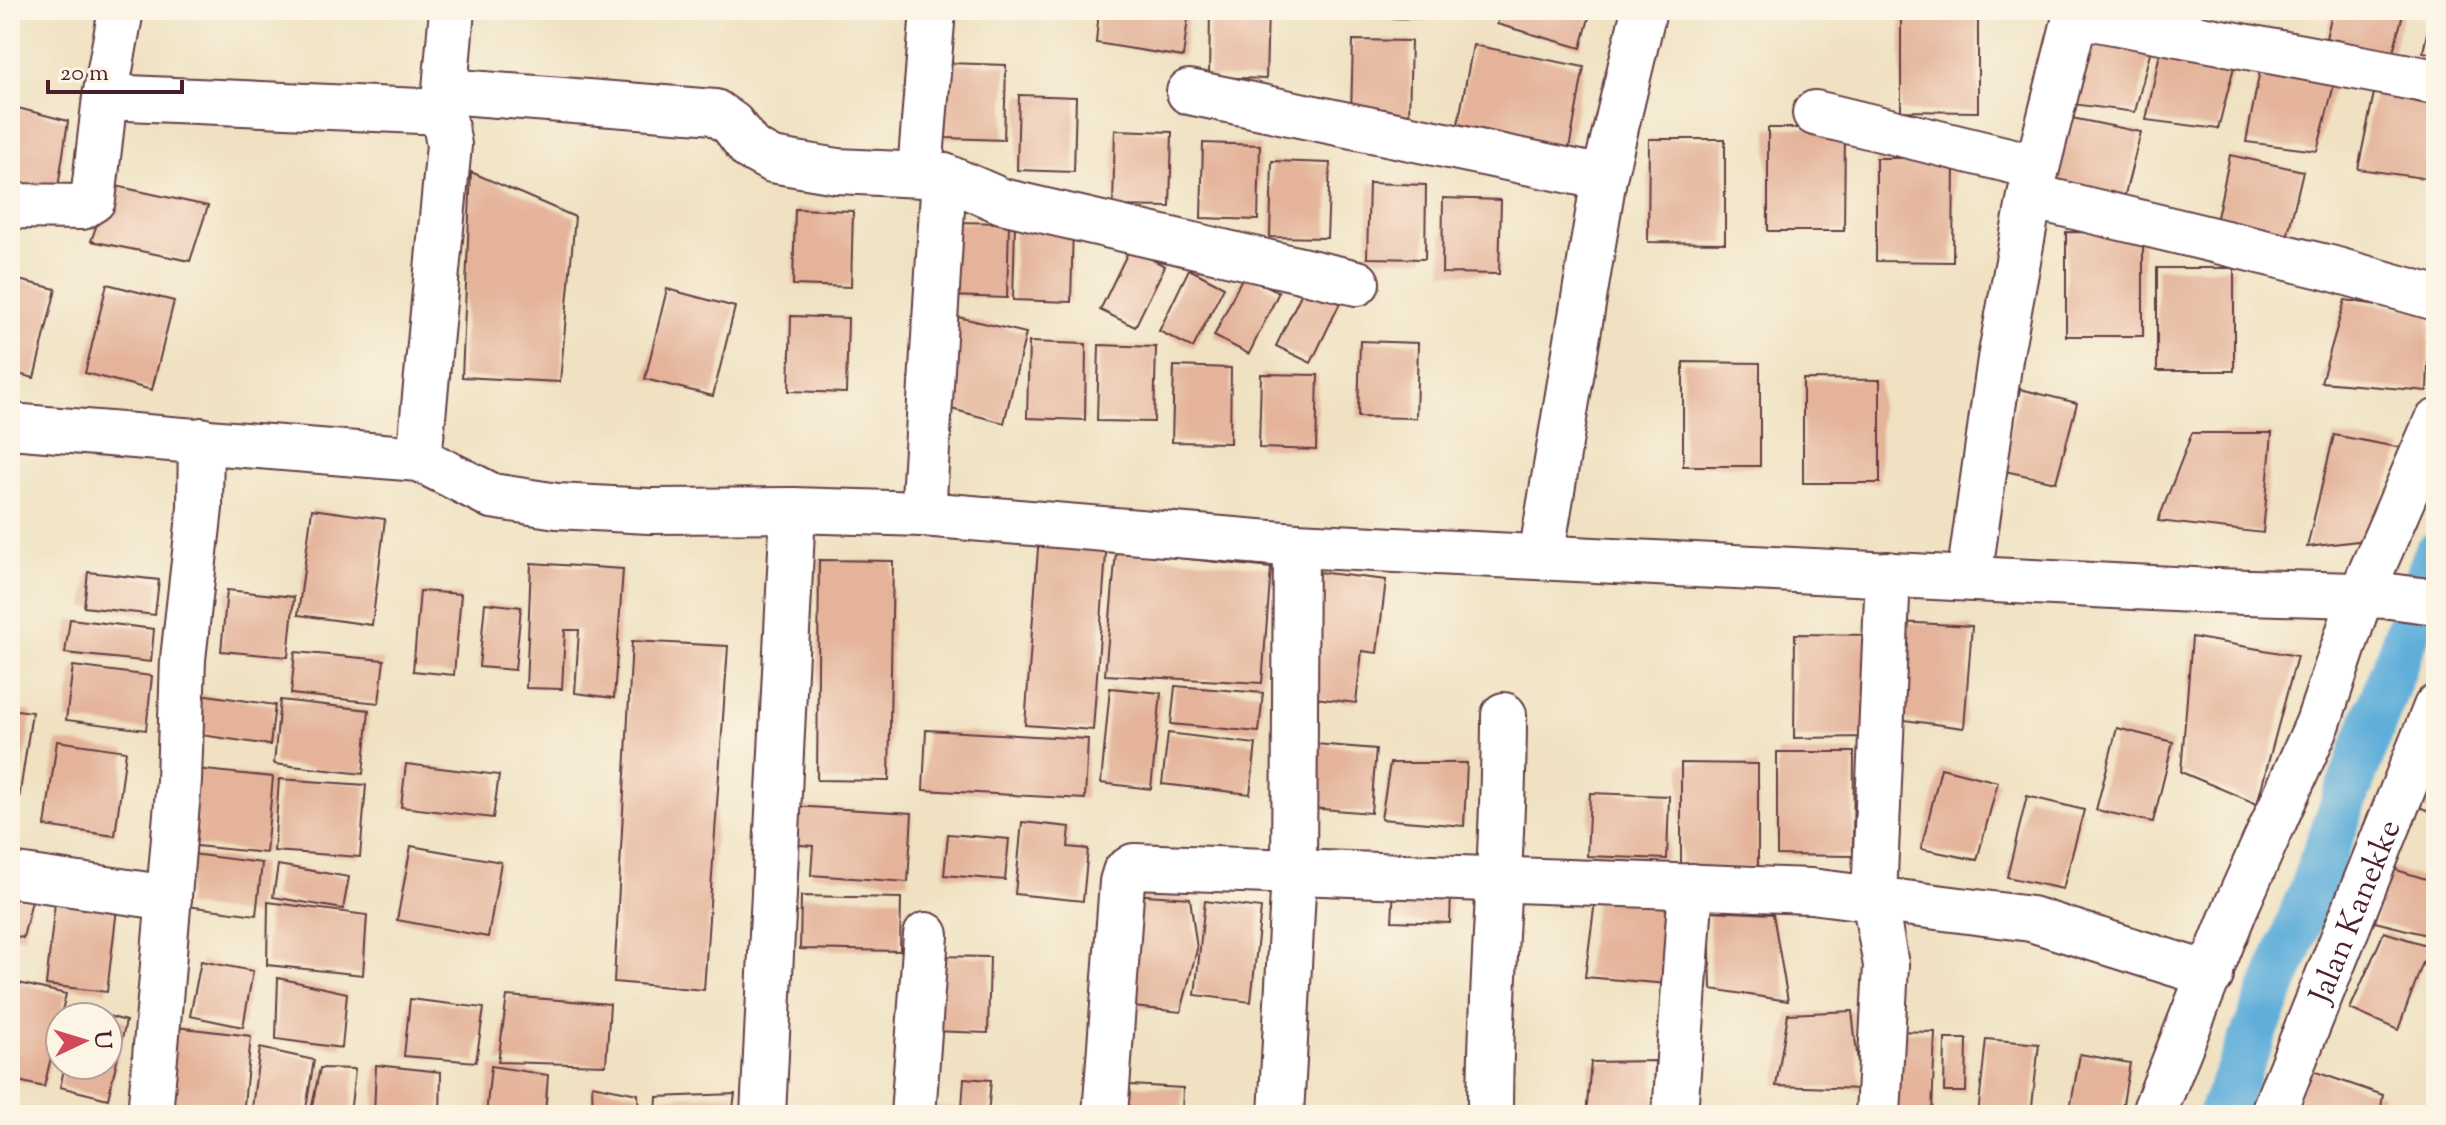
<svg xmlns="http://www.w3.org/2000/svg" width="2446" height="1125" font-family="'Sorts Mill Goudy',serif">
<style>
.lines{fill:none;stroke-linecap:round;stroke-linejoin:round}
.canal{stroke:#61afda;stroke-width:46}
.building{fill:#e4b39a}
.minor-casing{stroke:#633c42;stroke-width:48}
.minor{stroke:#fff;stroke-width:44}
.labels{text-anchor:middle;stroke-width:8;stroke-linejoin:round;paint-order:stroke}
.street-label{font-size:32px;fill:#4a1f2b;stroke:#fcf5e5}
</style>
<rect width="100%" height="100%" fill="#fcf5e5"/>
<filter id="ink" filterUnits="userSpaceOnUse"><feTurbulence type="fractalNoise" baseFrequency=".0125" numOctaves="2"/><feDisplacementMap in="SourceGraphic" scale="16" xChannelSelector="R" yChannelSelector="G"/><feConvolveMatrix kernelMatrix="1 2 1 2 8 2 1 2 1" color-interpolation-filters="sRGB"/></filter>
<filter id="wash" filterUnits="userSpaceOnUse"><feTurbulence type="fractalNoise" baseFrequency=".006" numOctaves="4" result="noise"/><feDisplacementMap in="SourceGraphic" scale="32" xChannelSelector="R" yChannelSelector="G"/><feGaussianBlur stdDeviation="1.8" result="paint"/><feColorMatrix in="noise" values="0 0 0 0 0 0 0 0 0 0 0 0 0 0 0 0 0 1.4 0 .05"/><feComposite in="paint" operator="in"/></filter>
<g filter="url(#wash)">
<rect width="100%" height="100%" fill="#efe1c1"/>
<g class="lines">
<path class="canal" d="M2220,1115L2286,957L2436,555"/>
</g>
<g id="blocks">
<g class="building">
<path d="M1099,10H1189L1183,57L1096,43Z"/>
<path d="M1210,10H1268L1266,79L1209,77Z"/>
<path d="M1386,10H1443V19L1386,18Z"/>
<path d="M1502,10H1591L1581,48L1497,24Z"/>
<path d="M1901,10H1978V112L1901,111Z"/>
<path d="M2333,10H2404L2393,52L2326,38Z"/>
<path d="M2432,10H2436V54L2423,52Z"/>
<path d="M2079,26L2153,41L2135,112L2064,103Z"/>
<path d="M1353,40L1411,41L1409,117L1351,115Z"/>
<path d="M2162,43L2236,59L2218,129L2146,120Z"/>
<path d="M1473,45L1584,67L1569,149L1458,124Z"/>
<path d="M948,63L1006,65L1004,140L946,138Z"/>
<path d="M2261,65L2335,81L2317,151L2246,142Z"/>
<path d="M2374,93L2436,106V155L2430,179L2358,169Z"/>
<path d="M1019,95L1076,97L1074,172L1017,170Z"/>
<path d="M10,106L68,121L58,188L10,184Z"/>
<path d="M2067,117L2141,132L2123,202L2052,193Z"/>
<path d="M1768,128H1845L1844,231H1768Z"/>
<path d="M1115,130L1172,132L1170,207L1113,206Z"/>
<path d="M1649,139H1725V243L1648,242Z"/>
<path d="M1203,143L1260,145L1258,220L1201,218Z"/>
<path d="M2230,155L2303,171L2286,242L2214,232Z"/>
<path d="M1876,158H1954L1953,262L1876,261Z"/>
<path d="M1272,161L1330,163L1327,238L1270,237Z"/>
<path d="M471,172L575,217L560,382L462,377Z"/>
<path d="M1369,183L1426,185L1425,259L1367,258Z"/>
<path d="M111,185L208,206L190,261L91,241Z"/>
<path d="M1443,198L1501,200L1499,274L1442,273Z"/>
<path d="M795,209L853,211L851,287L793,285Z"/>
<path d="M952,222L1009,223L1007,298L950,296Z"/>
<path d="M1015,225L1073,226L1071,302L1013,300Z"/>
<path d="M2066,232L2143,233V336H2066Z"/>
<path d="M1130,248L1165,266L1135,327L1100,310Z"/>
<rect x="2157" y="268" width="77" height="103"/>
<path d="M1189,269L1224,287L1193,348L1159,331Z"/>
<path d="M1244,274L1279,292L1249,354L1214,336Z"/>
<path d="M10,278L56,289L34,378L10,372Z"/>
<path d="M107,284L174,301L152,390L85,373Z"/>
<path d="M1306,284L1341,301L1311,363L1276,346Z"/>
<path d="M667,289L735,307L713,396L645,379Z"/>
<path d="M2345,300L2430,313L2427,391L2321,382Z"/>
<path d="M791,316L848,318L846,393L789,391Z"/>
<path d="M958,317L1026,333L1004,423L936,405Z"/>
<path d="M1360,341L1418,343L1416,418L1358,417Z"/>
<path d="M1029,342L1086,344L1085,420L1027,418Z"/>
<path d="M1099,345L1156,347L1154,422L1097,421Z"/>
<path d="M1683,362L1760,363V466H1683Z"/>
<path d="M1174,366L1231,368L1230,443L1172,442Z"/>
<path d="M1261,374L1318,375L1316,450L1259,448Z"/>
<path d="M1803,379L1880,380V483H1803Z"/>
<path d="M2020,389L2077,403L2056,482L2000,470Z"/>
<path d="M2192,433H2272L2263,533L2158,521Z"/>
<path d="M2334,435L2402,448L2366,540L2307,547Z"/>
<path d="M312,509L385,519L372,625L298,615Z"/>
<path d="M1039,535L1107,540L1093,730L1025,725Z"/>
<path d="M1116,551L1271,568L1262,683L1105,675Z"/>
<path d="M819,560L893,561L889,781L817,780Z"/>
<path d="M531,563L623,569L614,698L575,693L579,630H565L562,689L526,688Z"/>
<path d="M1309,571L1386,580L1377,653L1362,651L1356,703L1307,697Z"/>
<path d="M88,572L159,580L155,615L84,607Z"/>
<path d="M227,590L294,597L288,657L221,651Z"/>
<path d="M420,591L461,594L454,675L413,671Z"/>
<path d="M485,603L521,607L515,670L479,667Z"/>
<path d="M70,619L154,629L151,662L65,653Z"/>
<path d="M1898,622L1972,626L1964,728L1889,718Z"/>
<path d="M1795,634L1871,635V737L1794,738Z"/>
<path d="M2192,637L2297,656L2257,804L2181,772Z"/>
<path d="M632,641L728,646L704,990L614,982Z"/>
<path d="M295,652L384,660L379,703L291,694Z"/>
<path d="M73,666L152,676L146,730L66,720Z"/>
<path d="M1175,686L1263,693L1259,732L1171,724Z"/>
<path d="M1110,688L1161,693L1151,789L1101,783Z"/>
<path d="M200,694L275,705L270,745L194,734Z"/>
<path d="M280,700L369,710L363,774L274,764Z"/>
<path d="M10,709L32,712L18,806L10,805Z"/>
<path d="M2117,728L2173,742L2153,822L2096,810Z"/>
<path d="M926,730L1088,739L1085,799L923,790Z"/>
<path d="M1168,733L1256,744L1250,794L1162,784Z"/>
<path d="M57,741L126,751L115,836L45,826Z"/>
<path d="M1303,743L1376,749L1371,813L1298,807Z"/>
<path d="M1777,752H1854L1853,856L1777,855Z"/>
<path d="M1390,763H1467L1464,826L1381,819Z"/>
<path d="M1681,763L1758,764V868L1681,867Z"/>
<path d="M406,764L499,775L493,818L401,807Z"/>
<path d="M1941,768L1998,782L1977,860L1921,849Z"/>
<path d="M195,769L273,777L266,853L187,845Z"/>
<path d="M279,779L366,785L360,857L274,851Z"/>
<path d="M2423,785L2436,788V814L2412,804Z"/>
<path d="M1590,793L1669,796L1667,859L1587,856Z"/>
<path d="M2027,796L2084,810L2063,889L2007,877Z"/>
<path d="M791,806L912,813L908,882L811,875L813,846L789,844Z"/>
<path d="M1022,822L1070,827L1068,847L1088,849L1083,901L1015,894Z"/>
<path d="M948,834L1009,839L1005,880L944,875Z"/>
<path d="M411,846L501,862L488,937L397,920Z"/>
<path d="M192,854L262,863L256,915L186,906Z"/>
<path d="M278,865L349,877L343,909L273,897Z"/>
<path d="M2390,868L2436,882L2435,937L2375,922Z"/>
<path d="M1394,887L1451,890L1450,923L1392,921Z"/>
<path d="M56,893L118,900L107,992L46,985Z"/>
<path d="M10,894L32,900L23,938L10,934Z"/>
<path d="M1131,894L1190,898L1197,949L1181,1012L1124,1006Z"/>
<path d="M801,896L901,898L900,951L800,949Z"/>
<path d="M1205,901L1261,908L1251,1002L1195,995Z"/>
<path d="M1595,901L1667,904L1668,984L1585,977Z"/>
<path d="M268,902L367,915L363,975L267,965Z"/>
<path d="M1709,911L1773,914L1788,1001L1711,989Z"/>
<path d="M2384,932L2429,946L2398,1030L2350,1009Z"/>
<path d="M933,956L990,957L988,1033L931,1031Z"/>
<path d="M201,961L253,971L243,1027L190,1016Z"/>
<path d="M278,978L347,993L342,1048L276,1039Z"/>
<path d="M10,981L66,994L44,1087L10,1079Z"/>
<path d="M507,996L610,1004L606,1065L498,1062Z"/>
<path d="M410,999L484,1008L476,1062L404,1056Z"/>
<path d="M78,1009L107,1016V1017H77Z"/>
<path d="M1852,1011L1861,1089L1776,1086L1788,1014Z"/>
<path d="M108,1016L126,1021L108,1099L60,1087L65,1065H108Z"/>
<path d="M167,1026L251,1036L243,1115H161Z"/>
<path d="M1888,1031L1935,1032L1932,1115H1885Z"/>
<path d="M1945,1039H1967L1966,1092H1944Z"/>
<path d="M1986,1039L2039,1044L2031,1115H1978Z"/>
<path d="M260,1048L314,1060L305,1115H251Z"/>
<path d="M2080,1054L2130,1063L2121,1115H2069Z"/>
<path d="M1655,1061L1654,1115H1586L1591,1062Z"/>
<path d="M376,1065L441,1072L440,1115H374Z"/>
<path d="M491,1066L548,1075L545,1115H486Z"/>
<path d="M320,1068L355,1069L350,1115H310Z"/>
<path d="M2307,1069L2383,1095L2380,1115H2292Z"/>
<path d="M964,1078L991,1080L988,1115H935L936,1106L962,1108Z"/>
<path d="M592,1085L638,1094L639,1115H593Z"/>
<path d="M1130,1085L1183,1088L1182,1115H1128Z"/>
<path d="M735,1094L732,1115H656L657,1097Z"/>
</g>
</g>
</g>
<g filter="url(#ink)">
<use href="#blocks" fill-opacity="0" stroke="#633c42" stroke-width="2"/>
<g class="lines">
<g class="minor-casing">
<g id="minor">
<path d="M2076,15L2436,82"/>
<path d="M446,91L715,112L732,124L750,148L772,160L837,171L944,176L1002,201L1357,283"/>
<path d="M1189,92L1604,178"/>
<path d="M105,97L443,112"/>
<path d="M1815,113L2037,167"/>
<path d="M920,172L933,10"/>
<path d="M2030,196L2330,268L2436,298"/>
<path d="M10,206L82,207L93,200L105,97L121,10"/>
<path d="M10,426L419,459L492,496L557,506L649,511L793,510L923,514L1296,545L2213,591L2390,596L2436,602"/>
<path d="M419,459L449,145L443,112L452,10"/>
<path d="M923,514L944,176"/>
<path d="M1541,557L1604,178L1644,10"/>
<path d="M1969,578L2000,359L2030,196L2077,10"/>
<path d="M10,875L169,898"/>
<path d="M150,1115L179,780L183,659L200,508L201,440"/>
<path d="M763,1115L793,510"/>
<path d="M913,1115L926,935"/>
<path d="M1105,1115L1122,882L1125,872L1134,866L1811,891L2031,919L2211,975"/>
<path d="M1281,1115L1294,873L1296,545"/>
<path d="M1490,1115C1490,981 1504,849 1504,715"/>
<path d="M1675,1115L1691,886"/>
<path d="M1878,1115L1886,965L1874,898L1888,574"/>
<path d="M2153,1115L2236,907L2318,723L2361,595L2436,422"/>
<path id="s1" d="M2272,1115L2436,707"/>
</g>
</g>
<use href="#minor" class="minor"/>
</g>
</g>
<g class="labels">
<g class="street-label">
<text dy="11" stroke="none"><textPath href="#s1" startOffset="220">Jalan Kanekke</textPath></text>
</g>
</g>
<rect width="2446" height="1125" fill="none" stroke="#fcf5e5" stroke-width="40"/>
<g transform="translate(84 1041) rotate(86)"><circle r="38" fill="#fcf5e5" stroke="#b59f9b" stroke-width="2"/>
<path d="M0-6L14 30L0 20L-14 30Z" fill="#d1495b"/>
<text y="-12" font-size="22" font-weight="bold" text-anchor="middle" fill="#4a1f2b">U</text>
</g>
<path d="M48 80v12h134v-12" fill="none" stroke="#4a1f2b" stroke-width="4"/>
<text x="60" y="80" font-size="24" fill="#4a1f2b" stroke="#fcf5e5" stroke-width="6" paint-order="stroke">20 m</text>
</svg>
